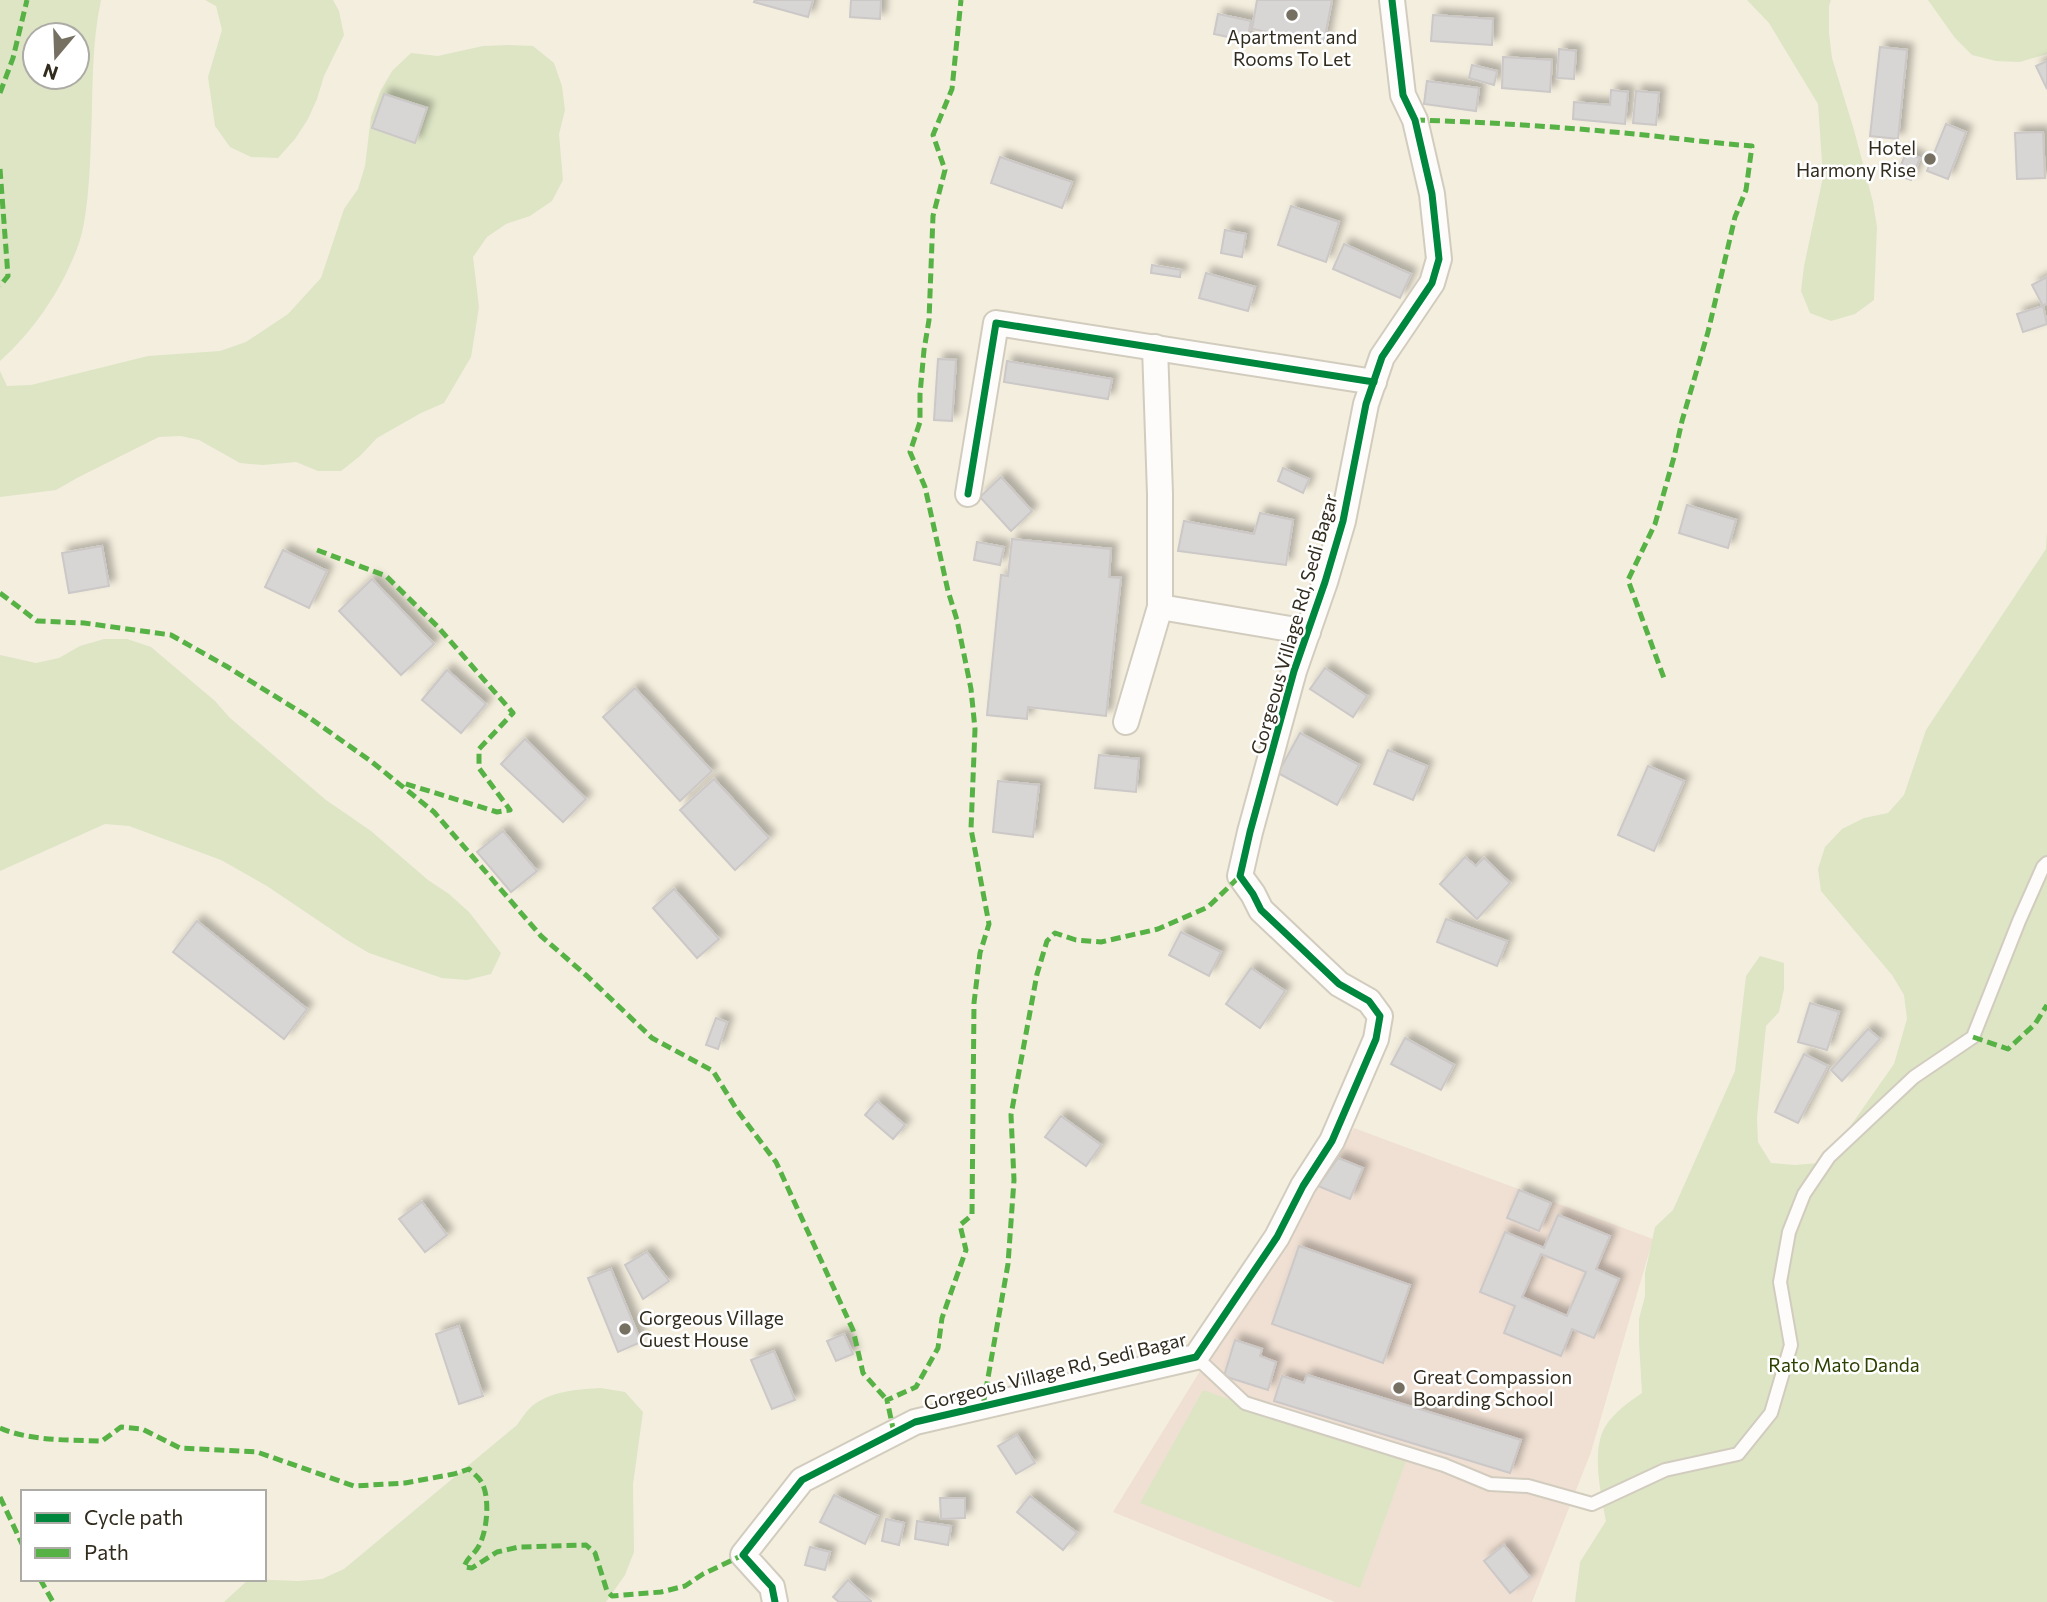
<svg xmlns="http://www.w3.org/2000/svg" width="2047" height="1602" font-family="Commissioner,sans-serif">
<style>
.education{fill:#f0e0d3}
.green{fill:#dde5c5;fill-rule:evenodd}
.building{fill:#d8d5d5;stroke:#cbc8c7;stroke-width:2;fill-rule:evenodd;filter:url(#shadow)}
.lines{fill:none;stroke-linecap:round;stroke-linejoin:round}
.lane-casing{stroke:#d2ccbf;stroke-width:16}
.street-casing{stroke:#d2ccbf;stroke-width:28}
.lane{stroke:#fdfcfa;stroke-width:12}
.street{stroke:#fdfcfa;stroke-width:24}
.quiet{stroke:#56b245;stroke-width:5;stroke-dasharray:10 5;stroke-linecap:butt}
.cycleway-casing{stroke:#fff;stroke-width:11}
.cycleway{stroke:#00873e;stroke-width:7}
.poi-dot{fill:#767062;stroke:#fff;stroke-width:2.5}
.labels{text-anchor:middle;stroke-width:5;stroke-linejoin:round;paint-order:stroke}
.poi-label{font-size:19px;fill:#322c1f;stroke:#fff;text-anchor:start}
.street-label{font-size:19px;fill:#322c1f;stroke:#fff}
.park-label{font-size:19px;fill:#2d4100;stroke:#fff}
</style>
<defs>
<filter id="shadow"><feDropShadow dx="6" dy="-6" stdDeviation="3.5" flood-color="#0004"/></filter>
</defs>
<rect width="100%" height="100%" fill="#f4eede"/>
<path class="education" d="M1354,1128L1653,1239L1591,1452L1532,1602H1335L1113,1512L1229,1324L1288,1243L1313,1190Z"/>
<g class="green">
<path d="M0,0H101C91,46 93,93 91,139C90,168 88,220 78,246C62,289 34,331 0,361ZM35,35H77V77H35Z"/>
<path d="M205,0H333L339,11L344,35L324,76L317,99L308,119L295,139L278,158L251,157L230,147L215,126L208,77L222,30L216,6Z"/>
<path d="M1747,0H1831L1829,6V33L1832,58L1854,130L1873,202L1877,227L1874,300L1855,314L1831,321L1810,313L1801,291L1804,266L1823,177L1818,104L1769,23Z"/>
<path d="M1928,0H2047V54L2020,62L1996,61L1972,55L1955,38Z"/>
<path d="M509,45L533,46L554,63L562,86L565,110L559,134L563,180L552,201L530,216L506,224L487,237L473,257L479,307L471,357L444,403L421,413L377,438L360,456L341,471H318L296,462L263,465L240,463L199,440L181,436L159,437L77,478L56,490L0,497V371L7,386L31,385L148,356L220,351L246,342L288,314L321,278L344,209L358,189L365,166L371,117L380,92L392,71L411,53L438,56L483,46Z"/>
<path d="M2047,532V1602H1575L1580,1562L1606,1521C1601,1495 1591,1451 1605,1427C1614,1412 1629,1402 1642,1393L1639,1342V1319L1645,1296V1273L1655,1227L1673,1210L1735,1071L1746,976L1760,956L1784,963V989L1779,1012L1766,1026L1757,1118L1758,1142L1771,1163L1795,1165L1819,1163L1838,1147L1849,1128L1894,1064L1907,1019L1904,995L1892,975L1821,891L1818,869L1825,847L1842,829L1864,818L1888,813L1904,795L1926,730L2046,549Z"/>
<path d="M104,639H127L151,647L215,701L230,718L326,800L371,831L428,880L449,894L469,912L501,953L491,974L467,980L442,978L369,953L347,940L267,886L221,860L129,826L105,824L0,871V655L36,663L59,658L80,646Z"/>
<path d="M601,1388L625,1392L643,1412L633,1484L634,1552L625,1575L606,1602H224L249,1579L298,1581L322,1579L344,1569L517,1425C521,1419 526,1412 531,1407C549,1391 579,1389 601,1388Z"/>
<path d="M1203,1390L1406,1461L1360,1588L1140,1503Z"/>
</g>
<g class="building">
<path d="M755,0H813L808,17L754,2Z"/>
<path d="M851,0H881L880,19L850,17Z"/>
<path d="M1257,0H1332L1324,42L1252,29Z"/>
<path d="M1218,14L1251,21L1247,41L1214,34Z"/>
<path d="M1433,15L1493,19L1492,45L1431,41Z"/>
<path d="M1880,47L1907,50L1898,139L1870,136Z"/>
<path d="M1559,49L1576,51L1574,79L1557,78Z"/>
<path d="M1503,57L1552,60L1550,92L1502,88Z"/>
<path d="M2047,61V89L2036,66Z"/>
<path d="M1472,65L1497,71L1494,85L1469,78Z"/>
<path d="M1427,81L1479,88L1476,111L1424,104Z"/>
<path d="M1611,90L1628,92L1625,124L1573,119L1574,102L1610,105Z"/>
<path d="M1636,91L1659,93L1656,125L1633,123Z"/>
<path d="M384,94L427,108L415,143L372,128Z"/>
<path d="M1946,124L1966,132L1948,179L1927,171Z"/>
<path d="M2043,132L2045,178L2017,179L2015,133Z"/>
<path d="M1906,153L1920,158L1911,180L1897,175Z"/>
<path d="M1000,157L1072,182L1062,208L991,183Z"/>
<path d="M1291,206L1339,222L1326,262L1278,245Z"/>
<path d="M1225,230L1246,234L1242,257L1221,253Z"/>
<path d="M1344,244L1411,274L1400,298L1333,269Z"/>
<path d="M1152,265L1181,270L1180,277L1151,273Z"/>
<path d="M1206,273L1255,287L1248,311L1199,298Z"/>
<path d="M2047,277V303L2043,306L2032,285Z"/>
<path d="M2043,306L2047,324L2023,332L2017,314Z"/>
<path d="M938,359L956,360L952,421L934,420Z"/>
<path d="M1007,361L1112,379L1108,399L1004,382Z"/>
<path d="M1283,468L1309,479L1303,493L1278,481Z"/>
<path d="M1001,477L1032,511L1011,531L980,497Z"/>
<path d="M1687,505L1736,520L1728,548L1679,533Z"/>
<path d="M1260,513L1293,520L1286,565L1178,551L1184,521L1254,534Z"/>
<path d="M1012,539L1111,549L1109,577L1121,578L1106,716L1028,707L1027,719L987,715L1001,575L1008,576Z"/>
<path d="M977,542L1004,547L1000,565L974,560Z"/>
<path d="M102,546L109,586L69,593L62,553Z"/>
<path d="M283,550L327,571L309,608L265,587Z"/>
<path d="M372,579L434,644L401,675L339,611Z"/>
<path d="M1325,668L1367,696L1353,717L1310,689Z"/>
<path d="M447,670L486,704L461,733L422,700Z"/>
<path d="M635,688L712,771L680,801L603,717Z"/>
<path d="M1300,733L1359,765L1337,805L1278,773Z"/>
<path d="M525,739L586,799L563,822L501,764Z"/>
<path d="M1388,750L1427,766L1413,800L1374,784Z"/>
<path d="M1099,755L1139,759L1136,792L1095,788Z"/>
<path d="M1648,766L1684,781L1654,851L1618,835Z"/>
<path d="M714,779L769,838L735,870L680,810Z"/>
<path d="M998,781L1039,785L1033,837L993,832Z"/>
<path d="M503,831L537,871L511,892L477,852Z"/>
<path d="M1465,857L1476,866L1484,858L1510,883L1477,919L1440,884Z"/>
<path d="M674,889L719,939L697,958L653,908Z"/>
<path d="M1446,919L1507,941L1497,966L1437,942Z"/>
<path d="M197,921L307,1009L284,1039L173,952Z"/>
<path d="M1181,932L1221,952L1209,976L1169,955Z"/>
<path d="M1251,968L1285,991L1260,1028L1226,1004Z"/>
<path d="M1810,1003L1839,1012L1827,1050L1798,1042Z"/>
<path d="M716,1018L727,1022L718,1049L706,1045Z"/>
<path d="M1868,1029L1880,1039L1842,1081L1831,1070Z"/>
<path d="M1405,1038L1454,1065L1441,1090L1391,1064Z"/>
<path d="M1804,1054L1828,1066L1798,1123L1775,1112Z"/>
<path d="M877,1101L905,1125L893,1139L865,1115Z"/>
<path d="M1061,1116L1101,1145L1086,1166L1045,1137Z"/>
<path d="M1338,1158L1363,1168L1350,1199L1318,1186Z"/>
<path d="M1519,1190L1551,1203L1539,1231L1507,1218Z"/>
<path d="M422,1202L447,1235L425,1252L399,1219Z"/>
<path d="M1558,1215L1610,1236L1596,1269L1619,1279L1594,1338L1572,1329L1561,1356L1504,1333L1515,1306L1480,1292L1505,1232L1544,1248ZM1541,1254L1586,1272L1567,1316L1522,1297Z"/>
<path d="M1299,1246L1410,1285L1383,1363L1272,1324Z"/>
<path d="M647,1252L669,1281L643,1299L625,1265Z"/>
<path d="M611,1269L641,1342L618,1352L588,1278Z"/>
<path d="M459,1326L483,1396L459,1404L436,1334Z"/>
<path d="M844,1334L853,1354L836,1361L827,1341Z"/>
<path d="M1235,1340L1262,1349L1260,1356L1276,1362L1268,1390L1224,1376Z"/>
<path d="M774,1351L795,1400L772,1409L751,1360Z"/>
<path d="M1307,1375L1521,1440L1510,1473L1274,1401L1282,1376L1304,1383Z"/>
<path d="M1017,1435L1035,1463L1016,1474L998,1446Z"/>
<path d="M834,1495L878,1516L865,1544L820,1522Z"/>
<path d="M1030,1496L1077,1533L1063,1550L1017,1512Z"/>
<path d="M940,1498H965V1518L941,1519Z"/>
<path d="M886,1519L904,1523L899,1545L882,1541Z"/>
<path d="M917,1521L951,1526L948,1545L915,1539Z"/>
<path d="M1504,1545L1530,1577L1510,1593L1484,1561Z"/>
<path d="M810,1547L830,1552L825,1570L805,1565Z"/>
<path d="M848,1580L871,1601L870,1602H839L833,1597Z"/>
</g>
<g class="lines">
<g class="lane-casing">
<path id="lane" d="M1196,1357L1245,1403L1444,1465L1490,1484L1528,1486L1592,1504L1665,1470L1738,1454L1771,1413L1791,1345L1780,1282L1789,1232L1804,1194L1829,1157L1914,1077L1973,1037L2019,921L2043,867L2047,863"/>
</g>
<g class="street-casing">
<g id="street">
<path d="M968,494L996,323L1374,382"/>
<path d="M1160,607L1308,632"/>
<path d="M1126,722L1160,607V494L1155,347"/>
<path d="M775,1602L772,1587L743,1555L802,1480L915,1422L1196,1357L1277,1237L1303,1186L1332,1141L1376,1039L1380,1016L1369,1001L1339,984L1261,910L1253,894L1240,876L1250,832L1294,671L1325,582L1343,521L1366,404L1382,357L1432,283L1439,259L1432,194L1415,120L1403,95L1392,0"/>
</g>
</g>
<use href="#lane" class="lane"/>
<use href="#street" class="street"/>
<g class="quiet">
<path d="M0,93L13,58L27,0"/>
<path d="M1415,120C1488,122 1562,127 1635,134C1674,138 1713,143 1752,146L1746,190L1735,217L1708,332L1682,421L1674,457L1655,524L1628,580L1665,681"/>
<path d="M0,169L8,276L0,286"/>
<path d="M317,550L386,576L438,627L513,713L479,749V768L510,810L497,812L403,783"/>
<path d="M0,593L37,621L84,623L171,635L226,666L307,716L372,762L434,812L541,936L587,976L652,1038L713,1071L737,1110L776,1162L853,1330L863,1373L887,1400"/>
<path d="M1973,1037L2008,1049L2035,1024L2047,1005"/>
<path d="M983,1406L1008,1264L1014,1180L1011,1115L1037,974L1047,941L1055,933L1076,940L1101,942L1158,929L1208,907L1240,876"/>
<path d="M0,1428C30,1441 69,1440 102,1441L121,1427L142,1429L180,1448L257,1452L354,1486L405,1483L454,1474L469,1469C473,1473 481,1479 483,1485C490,1501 487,1535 477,1549C472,1556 467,1558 464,1567L472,1568L497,1552L519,1547L586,1545L595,1553L607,1591L612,1596L661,1592L685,1586L703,1574L743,1555"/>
<path d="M894,1433L887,1400L916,1387L938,1348L942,1318L966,1250L960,1225L972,1215L974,1003L980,953L989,924L971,829L975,729L971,689L957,620L948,591L925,487L910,452L920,422V394L924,350L929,320L933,216L945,170L933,135L952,89L961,0"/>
<path d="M0,1497L23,1546"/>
<path d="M40,1579L53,1602"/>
</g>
<g class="cycleway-casing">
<g id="cycleway">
<path d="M968,494L996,323L1374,382"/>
<path d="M775,1602L772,1587L743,1555L802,1480L915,1422L1196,1357L1277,1237L1303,1186L1332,1141L1376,1039L1380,1016L1369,1001L1339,984L1261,910L1253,894L1240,876L1250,832L1294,671L1325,582L1343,521L1366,404L1382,357L1432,283L1439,259L1432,194L1415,120L1403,95L1392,0"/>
</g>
</g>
<use href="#cycleway" class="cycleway"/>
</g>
<g class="poi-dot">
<circle cx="1292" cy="15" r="7"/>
<circle cx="1930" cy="159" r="7"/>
<circle cx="625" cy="1329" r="7"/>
<circle cx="1399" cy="1388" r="7"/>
</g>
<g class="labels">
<g class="poi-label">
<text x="1292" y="44" text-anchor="middle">Apartment and<tspan x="1292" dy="22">Rooms To Let</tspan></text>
<text x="1916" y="155" text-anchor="end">Hotel<tspan x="1916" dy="22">Harmony Rise</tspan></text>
<text x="639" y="1325">Gorgeous Village<tspan x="639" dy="22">Guest House</tspan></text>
<text x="1413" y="1384">Great Compassion<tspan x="1413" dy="22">Boarding School</tspan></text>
</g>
<g class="street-label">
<text transform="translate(1294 624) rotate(-74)" y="7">Gorgeous Village Rd, Sedi Bagar</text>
<text transform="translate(1055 1371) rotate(-14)" y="7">Gorgeous Village Rd, Sedi Bagar</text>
</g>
<g class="park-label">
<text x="1844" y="1372">Rato Mato Danda</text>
</g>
</g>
<rect x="21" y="1490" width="245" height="91" fill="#ffffff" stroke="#adaba5" stroke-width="2"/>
<rect x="35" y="1513" width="35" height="10" fill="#00873e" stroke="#adaba5" stroke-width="2"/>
<text x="84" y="1525" font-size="21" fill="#322c1f">Cycle path</text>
<rect x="35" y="1548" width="35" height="10" fill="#56b245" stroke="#adaba5" stroke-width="2"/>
<text x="84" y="1560" font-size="21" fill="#322c1f">Path</text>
<g transform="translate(56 56) rotate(199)"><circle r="33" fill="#ffffff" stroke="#adaba5" stroke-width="2"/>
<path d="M0-5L12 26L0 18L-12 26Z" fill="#767062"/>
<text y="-10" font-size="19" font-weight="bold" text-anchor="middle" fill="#322c1f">N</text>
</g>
</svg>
